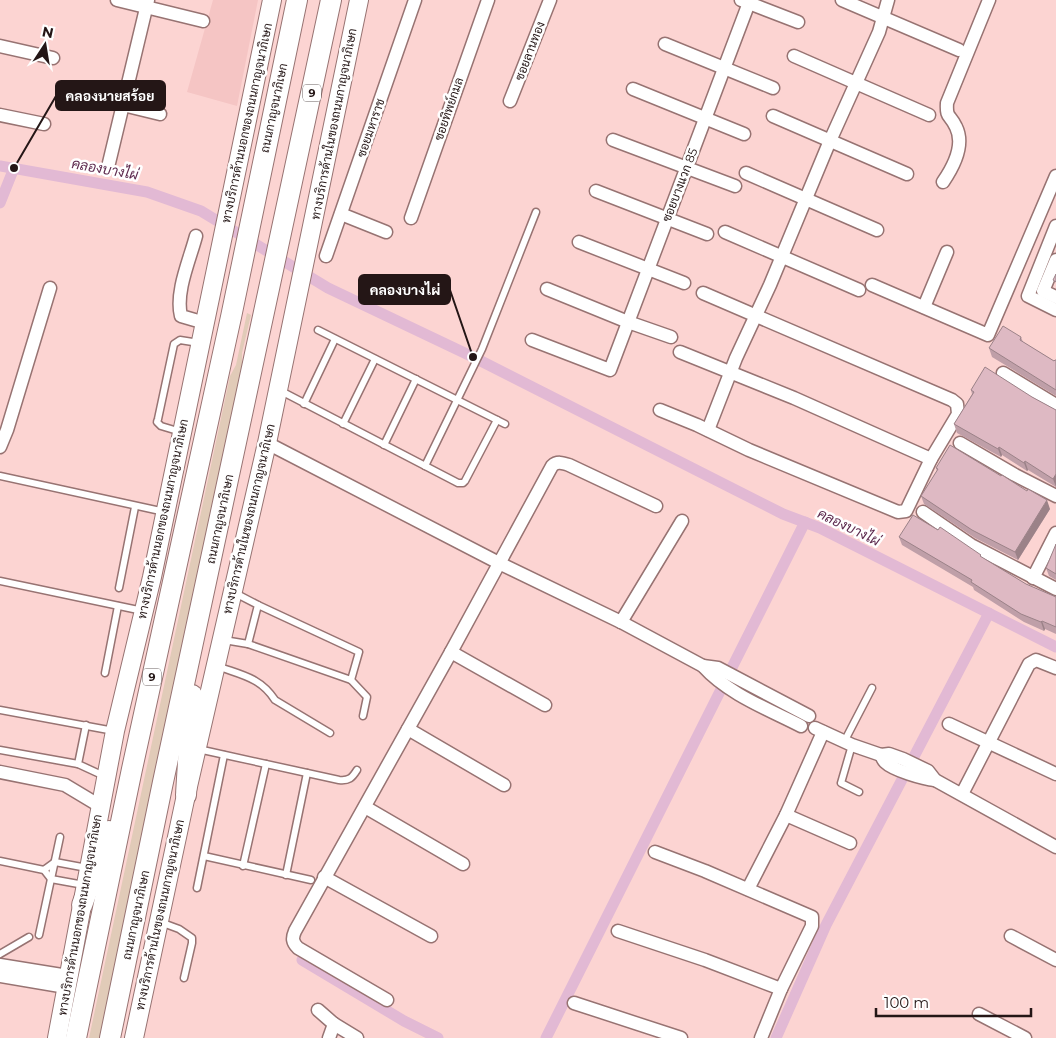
<svg xmlns="http://www.w3.org/2000/svg" width="1056" height="1038" font-family="Montserrat,Sarabun,sans-serif">
<style>
.built{fill:#f5c5c4}
.green{fill:#e1cbb8}
.lines{fill:none;stroke-linecap:round;stroke-linejoin:round}
.canal{stroke:#e2b9d4;stroke-width:11}
.service-casing{stroke:#977372;stroke-width:9}
.minor-casing{stroke:#977372;stroke-width:15}
.secondary-casing{stroke:#977372;stroke-width:20}
.trunk-casing{stroke:#977372;stroke-width:22}
.service{stroke:#fff;stroke-width:6}
.minor{stroke:#fff;stroke-width:12}
.secondary{stroke:#fff;stroke-width:18}
.trunk{stroke:#fff;stroke-width:20}
.wall{fill:#bf9fa8}
.shaded-wall{fill:#9b8288}
.building{fill:#deb9c3;stroke:#9b8288}
.labels{text-anchor:middle;stroke-width:5;stroke-linejoin:round;paint-order:stroke}
.shield{fill:#fff;stroke:#665c5c;stroke-width:1}
.shield-label{font-size:11px;font-weight:bold;fill:#241616}
.street-label{font-size:12px;fill:#241616;stroke:#fff}
.water-label{font-size:14px;font-style:italic;fill:#5e2b4f;stroke:#fff}
.leader{fill:none;stroke:#241616;stroke-width:2}
.callout-dot{fill:#241616;stroke:#fff;stroke-width:2}
.callout{fill:#241616;stroke:#241616;stroke-width:2}
.callout-label{font-size:14px;text-anchor:middle;font-weight:bold;fill:#fff}
</style>
<rect width="100%" height="100%" fill="#fcd4d2"/>
<path class="built" d="M213,0H258L237,106L187,92Z"/>
<path class="green" d="M247,313L251,315L242,353V367L103,1038H89L230,376L236,365Z"/>
<g class="lines">
<g class="canal">
<path d="M0,166L147,192L201,211L328,288L473,357L783,514L820,528L1056,647"/>
<path d="M0,203L14,168"/>
<path d="M302,960L404,1021L438,1038"/>
<path d="M546,1038L805,522"/>
<path d="M776,1038L826,925L989,613"/>
</g>
<g class="service-casing">
<g id="service">
<path d="M318,330L505,424"/>
<path d="M279,390L458,483H463L465,481L497,420"/>
<path d="M304,404L335,339"/>
<path d="M343,424L375,359"/>
<path d="M181,432L161,426L157,422L158,419L174,344L180,340L199,343"/>
<path d="M384,445L416,379"/>
<path d="M425,466L482,349L536,212"/>
<path d="M0,476L165,512"/>
<path d="M0,581L143,611"/>
<path d="M119,588L135,507"/>
<path d="M224,640L248,644L258,605L233,592"/>
<path d="M248,644L351,680L359,652L258,605"/>
<path d="M217,666C241,675 260,677 275,700L330,733"/>
<path d="M105,673L118,606"/>
<path d="M351,680L367,697L363,716"/>
<path d="M0,710L114,731"/>
<path d="M86,725L78,764L104,776"/>
<path d="M844,742L872,688"/>
<path d="M852,745L841,783L859,792"/>
<path d="M198,749L339,780C349,781 352,778 357,770"/>
<path d="M0,750L78,764"/>
<path d="M204,856L311,880"/>
<path d="M0,861L44,870L51,879L84,885"/>
<path d="M243,866L266,764"/>
<path d="M44,870L55,862L87,868"/>
<path d="M286,875L307,773"/>
<path d="M197,888L224,755"/>
<path d="M160,922L179,929L192,938V943L184,978"/>
<path d="M39,935L60,837"/>
<path d="M0,954L29,937"/>
</g>
</g>
<g class="minor-casing">
<g id="minor">
<path d="M117,0L203,21"/>
<path d="M741,0L798,22"/>
<path d="M842,0L959,50"/>
<path d="M665,44L773,88"/>
<path d="M0,46L53,58"/>
<path d="M794,56L929,115"/>
<path d="M633,89L744,134"/>
<path d="M510,101L550,0"/>
<path d="M123,105L160,114"/>
<path d="M0,115L44,124"/>
<path d="M773,116L907,174"/>
<path d="M613,140L735,186"/>
<path d="M109,163L148,0"/>
<path d="M746,173L877,230"/>
<path d="M943,182C954,166 965,145 956,127C950,114 946,119 947,103L989,0"/>
<path d="M596,191L707,234"/>
<path d="M341,214L386,232"/>
<path d="M411,218L488,0"/>
<path d="M1056,226L1028,296L1056,310"/>
<path d="M725,232L859,290"/>
<path d="M196,236C190,259 175,292 181,316L205,323"/>
<path d="M579,242L684,283"/>
<path d="M326,256L415,0"/>
<path d="M1056,260L1043,291L1056,297"/>
<path d="M872,285L988,335L1056,176"/>
<path d="M547,289L628,322L671,337"/>
<path d="M924,307L947,252"/>
<path d="M532,340L610,370L750,0"/>
<path d="M680,352L794,398L931,459"/>
<path d="M1003,373L1056,405"/>
<path d="M660,410L697,425L749,450L898,512L906,511L931,459L958,414L957,404L952,400L703,293"/>
<path d="M708,430L736,358L770,285L829,143L879,32L888,0"/>
<path d="M267,443L499,563L621,622L703,666C728,694 768,709 801,726"/>
<path d="M960,443L1015,475L1056,496"/>
<path d="M0,447L7,430L50,288"/>
<path d="M923,512L971,545L1056,589"/>
<path d="M1033,578L1056,533"/>
<path d="M621,622L682,521"/>
<path d="M451,652L545,705"/>
<path d="M703,666L718,668L809,716"/>
<path d="M949,724L1056,774"/>
<path d="M815,728L852,745L881,755L889,754L903,759L928,771L935,780L1056,847"/>
<path d="M408,729L504,785"/>
<path d="M881,755C882,757 883,760 885,762C893,770 923,779 935,780"/>
<path d="M0,772L65,785L100,806"/>
<path d="M962,794L1029,664L1036,660L1056,668"/>
<path d="M365,807L463,864"/>
<path d="M786,815L850,843"/>
<path d="M655,852L705,871L812,917V926L781,989L761,1038"/>
<path d="M324,877L431,936"/>
<path d="M748,889L786,815L823,732"/>
<path d="M618,931L705,960L781,989"/>
<path d="M1011,936L1056,960"/>
<path d="M0,965L68,976"/>
<path d="M0,976L66,987"/>
<path d="M387,1000L298,948C292,942 292,938 295,931L451,652L552,466C557,461 563,463 569,465L656,506"/>
<path d="M574,1003L681,1038"/>
<path d="M318,1010L334,1024"/>
<path d="M979,1014L1025,1038"/>
<path d="M329,1038L334,1024L357,1038"/>
</g>
</g>
<g class="secondary-casing">
<g id="secondary">
<path d="M57,1038L115,731L152,577L272,0"/>
<path d="M134,1038L186,795L267,443L359,0"/>
</g>
</g>
<g class="trunk-casing">
<g id="trunk">
<path d="M186,795L192,695"/>
<path d="M82,905L109,831"/>
<path d="M76,1038L132,769L231,317L297,0"/>
<path d="M110,1038C128,953 145,867 163,782C218,521 277,261 331,0"/>
</g>
</g>
<use href="#service" class="service"/>
<use href="#minor" class="minor"/>
<use href="#secondary" class="secondary"/>
<use href="#trunk" class="trunk"/>
</g>
<g class="wall">
<path d="M1021,337L1023,342L1054,361L1056,360V396L992,357L989,348Z"/>
<path d="M971,390L1032,397L1056,410V487L1028,470L1027,471L1002,455L1001,457L957,433L954,424L972,394Z"/>
<path d="M936,468L1050,509L1018,560L975,538L924,504L921,496L937,471Z"/>
<path d="M899,537L982,558L1026,584L1056,597V634L1045,629L1044,631L1024,622L974,590L973,587L902,545Z"/>
<path d="M1056,544V580L1049,576L1046,568Z"/>
</g>
<g class="shaded-wall">
<path d="M999,447L1002,455L1001,457L998,449Z"/>
<path d="M1025,461L1028,470L1027,471L1024,463Z"/>
<path d="M1056,474V487L1053,479Z"/>
<path d="M1047,500L1050,509L1018,560L1015,552Z"/>
<path d="M1042,621L1045,629L1044,631L1041,622Z"/>
</g>
<g class="building">
<path d="M1056,274V282L1053,280Z"/>
<path d="M1003,326L1021,337L1020,340L1054,361L1055,360H1056V390L989,348Z"/>
<path d="M985,367L1032,397L1056,410V474L1053,479L1025,461L1024,463L999,447L998,449L954,424L974,392L971,390Z"/>
<path d="M950,445L1001,476L1002,475L1027,491L1028,489L1047,500L1015,552L972,530L921,496L938,469L936,468Z"/>
<path d="M913,515L938,530L940,527L981,555L980,556L1026,584L1056,597V627L1042,621L1041,622L1021,614L971,582L972,580L899,537Z"/>
<path d="M1056,544V574L1046,568Z"/>
</g>
<g class="labels">
<g class="shield">
<rect x="303" y="84.5" width="18" height="17" rx="4"/>
<rect x="143" y="668.5" width="18" height="17" rx="4"/>
</g>
<g class="shield-label">
<text x="312" y="97">9</text>
<text x="152" y="681">9</text>
</g>
<g class="street-label">
<text transform="translate(530 51) rotate(-69)" y="4">ซอยลานทอง</text>
<text transform="translate(274 108) rotate(-78)" y="4">ถนนกาญจนาภิเษก</text>
<text transform="translate(449 109) rotate(-71)" y="4">ซอยทิพย์กมล</text>
<text transform="translate(247 123) rotate(-78)" y="4">ทางบริการด้านนอกของถนนกาญจนาภิเษก</text>
<text transform="translate(334 124) rotate(-79)" y="4">ทางบริการด้านในของถนนกาญจนาภิเษก</text>
<text transform="translate(371 128) rotate(-71)" y="4">ซอยมหาราช</text>
<text transform="translate(680 185) rotate(-69)" y="4">ซอยบางแวก 85</text>
<text transform="translate(163 519) rotate(-78)" y="4">ทางบริการด้านนอกของถนนกาญจนาภิเษก</text>
<text transform="translate(220 519) rotate(-78)" y="4">ถนนกาญจนาภิเษก</text>
<text transform="translate(249 519) rotate(-77)" y="4">ทางบริการด้านในของถนนกาญจนาภิเษก</text>
<text transform="translate(80 915) rotate(-80)" y="4">ทางบริการด้านนอกของถนนกาญจนาภิเษก</text>
<text transform="translate(136 915) rotate(-78)" y="4">ถนนกาญจนาภิเษก</text>
<text transform="translate(160 915) rotate(-78)" y="4">ทางบริการด้านในของถนนกาญจนาภิเษก</text>
</g>
<g class="water-label">
<text transform="translate(105 169) rotate(10)" y="5">คลองบางไผ่</text>
<text transform="translate(849 527) rotate(26)" y="5">คลองบางไผ่</text>
</g>
</g>
<path class="leader" d="M14 168L56 96M473 357L450 290"/>
<g class="callout-dot">
<circle cx="14" cy="168" r="5"/>
<circle cx="473" cy="357" r="5"/>
</g>
<g class="callout">
<rect x="56" y="81" width="109" height="29" rx="5"/>
<rect x="359" y="275" width="91" height="29" rx="5"/>
</g>
<g class="callout-label">
<text x="110" y="101">คลองนายสร้อย</text>
<text x="405" y="295">คลองบางไผ่</text>
</g>
<g transform="translate(45 45) rotate(12)" stroke="#ffffff" stroke-width="4" paint-order="stroke">
<path d="M0-4L9 19L0 12L-9 19Z" fill="#241616"/>
<text y="-8" font-size="14" font-weight="bold" text-anchor="middle" fill="#241616">N</text>
</g>
<path d="M876 1008v8h155v-8" fill="none" stroke="#241616" stroke-width="2.5"/>
<text x="884" y="1008" font-size="15" fill="#241616" stroke="#ffffff" stroke-width="4" paint-order="stroke">100 m</text>
</svg>
